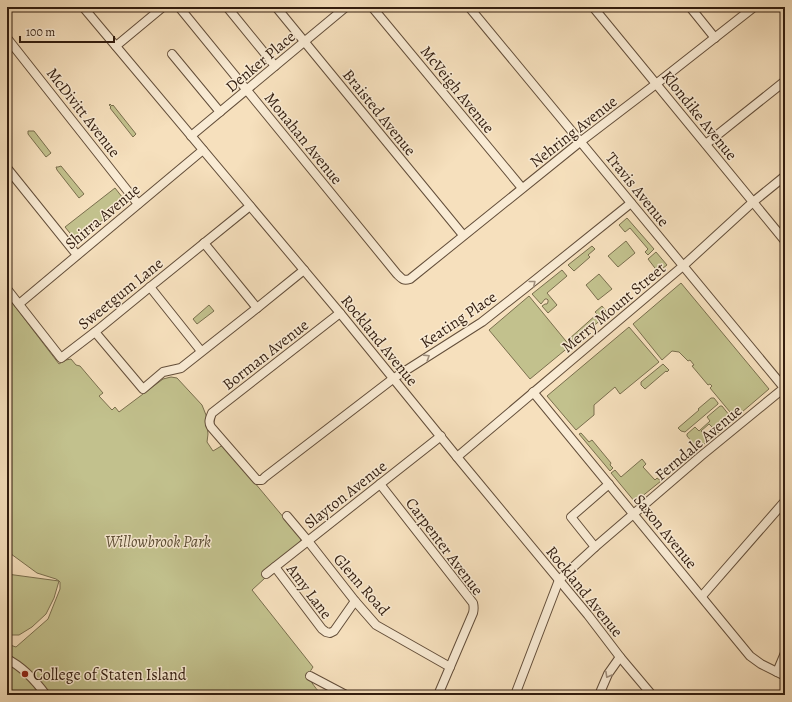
<svg xmlns="http://www.w3.org/2000/svg" width="792" height="702" font-family="Alegreya,serif">
<style>
.green{fill:#c2c18d;stroke:#7a6f4e}
.lines{fill:none;stroke-linecap:round;stroke-linejoin:round}
.minor-casing{stroke:#634e3a;stroke-width:10}
.minor{stroke:#f9ebd4;stroke-width:8}
.oneway{stroke:#9f8e7b}
.poi-dot{fill:#8f2418;stroke:#f9ebd4;stroke-width:1.5}
.labels{text-anchor:middle;stroke-width:3;stroke-linejoin:round;paint-order:stroke}
.street-label{font-size:16px;fill:#321d0f;stroke:#f9ebd4}
.park-label{font-size:16px;font-style:italic;fill:#5d4e35;stroke:#f9ebd4}
.poi-label{font-size:16px;fill:#321d0f;stroke:#f9ebd4;text-anchor:start}
</style>
<rect width="100%" height="100%" fill="#f6e0bd"/>
<filter id="stains"><feTurbulence type="fractalNoise" baseFrequency=".005" numOctaves="4"/><feColorMatrix values="0 0 0 0 .2 0 0 0 0 .09 0 0 0 0 .02 0 0 0 .5 -.17"/></filter>
<radialGradient id="worn" r=".72"><stop offset=".6" stop-color="#630" stop-opacity="0"/><stop offset="1" stop-color="#630" stop-opacity=".3"/></radialGradient>
<g class="green">
<path d="M110,104L112,106L113,105L136,134L133,137L110,108L111,107L109,105Z"/>
<path d="M28,131H34L51,153L46,157L28,134Z"/>
<path d="M61,166L84,194L79,198L57,170L56,167H58Z"/>
<path d="M115,188L126,202L87,232L89,235L78,243L65,227Z"/>
<path d="M627,218L654,249L648,255L645,252L648,249L630,228L625,232L619,225Z"/>
<path d="M626,241L635,253L618,267L608,256Z"/>
<path d="M592,246L595,249L588,255L590,257L574,271L568,265Z"/>
<path d="M656,252L667,265L658,272L648,259Z"/>
<path d="M562,270L567,276L547,293L557,305L548,313L542,306L545,304H547L548,302V300L547,299H545L541,304L532,294Z"/>
<path d="M599,274L612,289L598,300L586,285Z"/>
<path d="M681,283L769,389L735,418L710,388L712,386L710,384L708,385L692,366L694,365L690,360L688,361L679,352L672,351L662,360L633,324Z"/>
<path d="M7,296L59,364L66,360L71,359L76,365L80,366L103,393L99,396L112,410L115,407L119,412L163,379L171,377L177,378L202,405L206,415L208,434L207,442L213,451L223,445L224,446L300,537L301,540L299,543L262,573L265,578L252,590L313,667C312,669 309,672 309,675C309,681 318,691 322,695H49L13,658L7,655V644L16,647L48,619L60,589V582L59,581L54,598L46,614L32,627L19,635H7V574L59,581L56,579L37,573L7,551V535L8,534L7,530Z"/>
<path d="M529,296L570,346L530,379L489,330Z"/>
<path d="M209,305L214,311L197,324L193,319Z"/>
<path d="M602,306L608,314L573,343L569,339L597,314L595,312Z"/>
<path d="M629,327L659,362L620,394L615,387L594,405V415L576,430L547,396Z"/>
<path d="M663,364L669,370L667,372L666,371L645,389L641,385V382Z"/>
<path d="M711,398H714L718,403V404L685,432L681,431L678,428L699,410L698,409Z"/>
<path d="M720,406H722L733,420L718,433L709,424L701,431L709,440L698,449L687,436V434L695,427L699,431L710,421L707,417Z"/>
<path d="M581,433L589,442L592,440L611,463L610,465L613,468L610,471L579,434Z"/>
<path d="M642,459L646,464L643,467L655,480L657,478L661,481L635,502L611,473L615,470L621,477Z"/>
<path d="M7,663C22,673 31,681 41,695H8L7,694Z"/>
</g>
<g class="lines">
<g class="minor-casing">
<g id="minor">
<path d="M83,7L340,313L462,463L588,615L620,657L652,695"/>
<path d="M179,7L397,274C402,279 403,281 410,279L580,142L656,84L754,7"/>
<path d="M227,7L275,66"/>
<path d="M276,7L463,235"/>
<path d="M372,7L522,188"/>
<path d="M469,7L785,389"/>
<path d="M593,7L785,241"/>
<path d="M690,7L715,38"/>
<path d="M7,38L138,204"/>
<path d="M116,46L163,7"/>
<path d="M172,54L220,112"/>
<path d="M191,136L346,7"/>
<path d="M706,144L785,81"/>
<path d="M7,168L77,255"/>
<path d="M204,243L257,308"/>
<path d="M150,287L201,351"/>
<path d="M7,289L61,358L95,332L150,287L250,206"/>
<path d="M19,304L203,150"/>
<path d="M340,313L212,413C210,418 208,422 211,427L257,480H262L265,477L394,378L482,322L524,289L631,203"/>
<path d="M95,332L143,389L163,372L181,368L257,308L304,270"/>
<path d="M533,392L750,656L761,664L785,676"/>
<path d="M457,457L683,266L753,202L785,176"/>
<path d="M380,484L473,603C474,607 474,609 473,613L438,695"/>
<path d="M287,516L308,541L355,601L376,625L450,667"/>
<path d="M595,547L571,517L609,484"/>
<path d="M275,567L322,629L326,632L330,633L334,631L355,601"/>
<path d="M266,574L441,436"/>
<path d="M702,596L785,501"/>
<path d="M7,659C23,667 35,680 46,695"/>
<path d="M777,672L785,653"/>
<path d="M310,676L346,695"/>
<path d="M515,695L559,580L595,547L701,456L784,388"/>
<path d="M599,695L608,674L620,657"/>
</g>
</g>
<use href="#minor" class="minor"/>
</g>
<defs><path id="oneway-chevron" d="M-2-3.5L2.5 0L-2 3.5" fill="none" stroke-width="1.6" stroke-linecap="round" stroke-linejoin="round"/></defs>
<g class="oneway">
<use href="#oneway-chevron" transform="translate(533 283) rotate(-39)"/>
<use href="#oneway-chevron" transform="translate(427 357) rotate(-32)"/>
<use href="#oneway-chevron" transform="translate(608 675) rotate(119)"/>
</g>
<circle class="poi-dot" cx="25" cy="674" r="4"/>
<g class="labels">
<g class="street-label">
<text transform="translate(260 61) rotate(-40)" y="6">Denker Place</text>
<text transform="translate(458 89) rotate(51)" y="6">McVeigh Avenue</text>
<text transform="translate(84 112) rotate(52)" y="6">McDivitt Avenue</text>
<text transform="translate(380 112) rotate(51)" y="6">Braisted Avenue</text>
<text transform="translate(700 115) rotate(51)" y="6">Klondike Avenue</text>
<text transform="translate(573 131) rotate(-38)" y="6">Nehring Avenue</text>
<text transform="translate(304 138) rotate(51)" y="6">Monahan Avenue</text>
<text transform="translate(638 189) rotate(51)" y="6">Travis Avenue</text>
<text transform="translate(102 216) rotate(-40)" y="6">Shirra Avenue</text>
<text transform="translate(120 293) rotate(-39)" y="6">Sweetgum Lane</text>
<text transform="translate(613 307) rotate(-40)" y="6">Merry Mount Street</text>
<text transform="translate(458 319) rotate(-34)" y="6">Keating Place</text>
<text transform="translate(380 340) rotate(51)" y="6">Rockland Avenue</text>
<text transform="translate(265 354) rotate(-38)" y="6">Borman Avenue</text>
<text transform="translate(698 442) rotate(-40)" y="6">Ferndale Avenue</text>
<text transform="translate(345 494) rotate(-38)" y="6">Slayton Avenue</text>
<text transform="translate(666 531) rotate(51)" y="6">Saxon Avenue</text>
<text transform="translate(445 546) rotate(53)" y="6">Carpenter Avenue</text>
<text transform="translate(362 584) rotate(49)" y="6">Glenn Road</text>
<text transform="translate(310 591) rotate(53)" y="6">Amy Lane</text>
<text transform="translate(585 591) rotate(51)" y="6">Rockland Avenue</text>
</g>
<g class="park-label">
<text x="158" y="547">Willowbrook Park</text>
</g>
<g class="poi-label">
<text x="33" y="680">College of Staten Island</text>
</g>
</g>
<rect width="792" height="702" fill="none" stroke="#f6e0bd" stroke-width="24"/>
<rect x="8" y="8" width="776" height="686" fill="none" stroke="#321d0f" stroke-width="2"/>
<rect x="12" y="12" width="768" height="678" fill="none" stroke="#321d0f"/>
<path d="M20 36v6h94v-6" fill="none" stroke="#321d0f" stroke-width="2"/>
<text x="26" y="36" font-size="12" fill="#321d0f" stroke="#f9ebd4" stroke-width="3" paint-order="stroke">100 m</text>
<rect width="100%" height="100%" filter="url(#stains)"/>
<rect width="100%" height="100%" fill="url(#worn)"/>
</svg>
